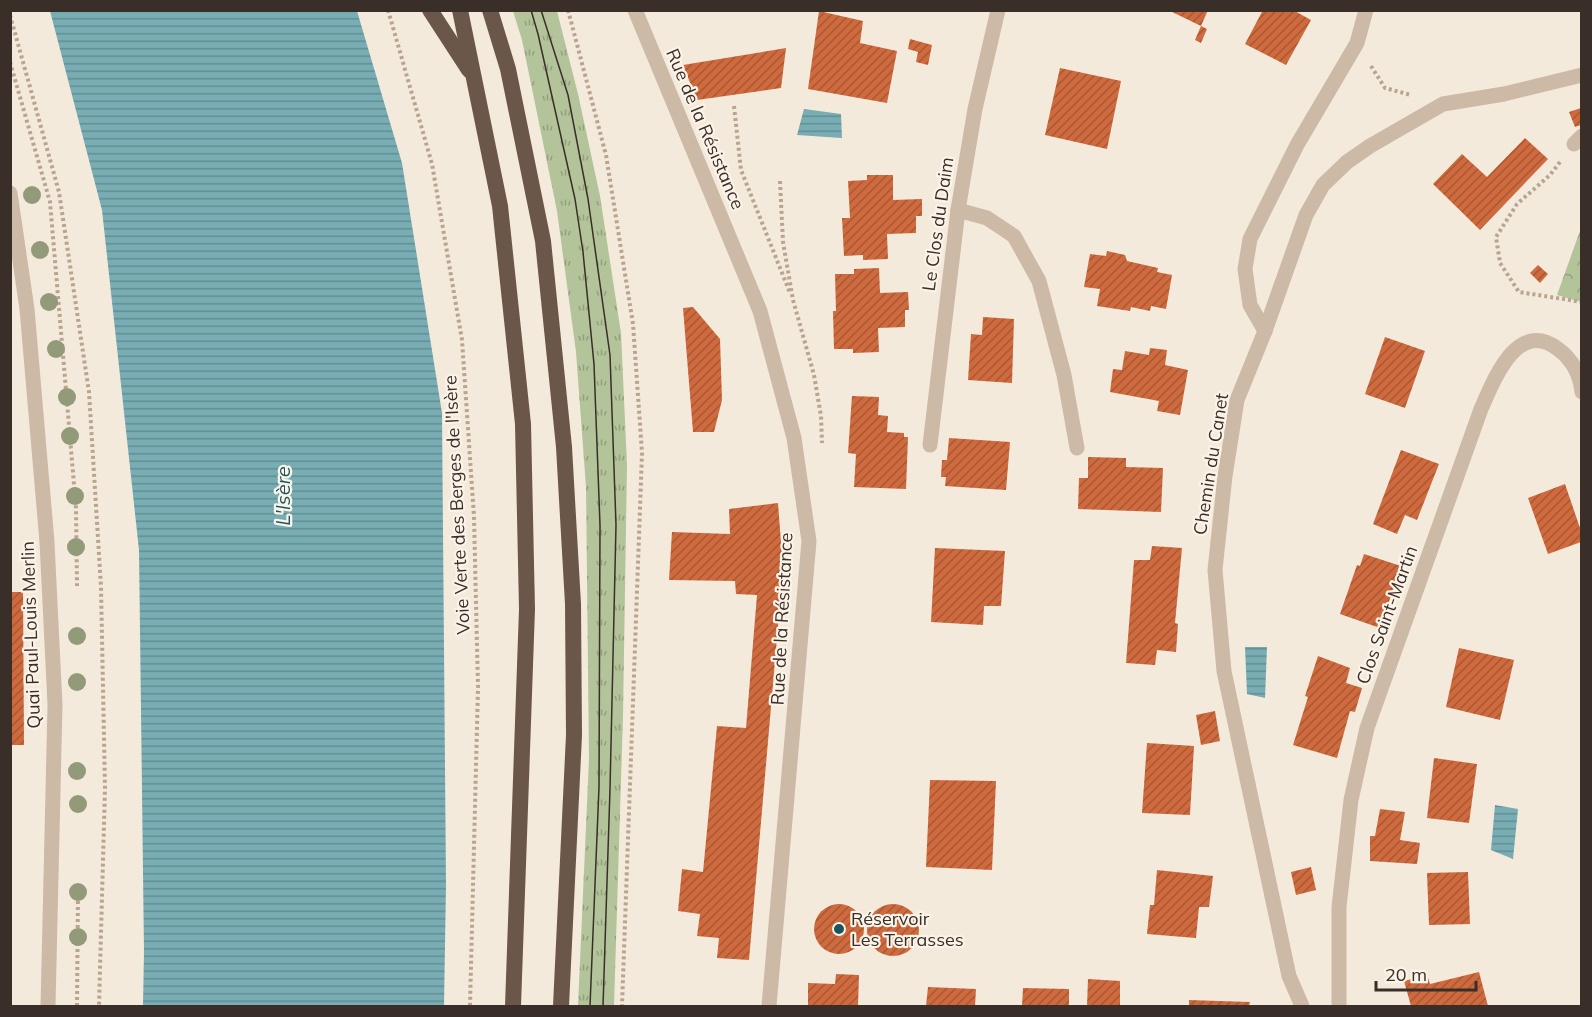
<svg xmlns="http://www.w3.org/2000/svg" width="1592" height="1017" font-family="Mulish,sans-serif">
<style>
.grass{fill:url(#grass-tufts)}
.forest{fill:url(#forest-crowns)}
.water{fill:url(#water-rules)}
.building{fill:url(#building-hatch)}
.lines{fill:none;stroke-linecap:round;stroke-linejoin:round}
.path{stroke:#b9a490;stroke-width:4;stroke-dasharray:3 3;stroke-linecap:butt}
.service{stroke:#cdbaa6;stroke-width:15}
.minor{stroke:#cdbaa6;stroke-width:15}
.tertiary{stroke:#cdbaa6;stroke-width:15}
.trunk{stroke:#6b574a;stroke-width:16}
.tram{stroke:#392e28;stroke-width:1.5}
.tree{fill:#939a79}
.poi-dot{fill:#1a555e;stroke:#fbf3e8;stroke-width:2}
.labels{text-anchor:middle;stroke-width:4.5;stroke-linejoin:round;paint-order:stroke}
.street-label{font-size:18px;fill:#392e28;stroke:#fbf3e8}
.poi-label{font-size:18px;fill:#392e28;stroke:#fbf3e8;text-anchor:start}
.water-label{font-size:20px;font-style:italic;fill:#1a555e;stroke:#fbf3e8}
</style>
<defs>
<pattern id="grass-tufts" width="24" height="20" patternUnits="userSpaceOnUse" patternTransform="scale(1.5)"><rect width="24" height="20" fill="#b3c49a"/><path d="M3 7l-1-3M5 7V3M7 7l1-3M15 17l-1-3M17 17v-4M19 17l1-3" fill="none" stroke="#93a07e"/></pattern>
<pattern id="forest-crowns" width="20" height="18" patternUnits="userSpaceOnUse" patternTransform="scale(1.5)"><rect width="20" height="18" fill="#b3c49a"/><path d="M2 6a3 3 0 1 1 6 0M12 15a3 3 0 1 1 6 0" fill="none" stroke="#93a07e"/></pattern>
<pattern id="water-rules" width="6" height="5" patternUnits="userSpaceOnUse" patternTransform="scale(1.5)"><rect width="6" height="5" fill="#78adb3"/><path d="M0 2.5h6" fill="none" stroke="#638d92"/></pattern>
<pattern id="building-hatch" width="6" height="6" patternUnits="userSpaceOnUse" patternTransform="scale(1.5)"><rect width="6" height="6" fill="#cf6a3e"/><path d="M-1 1l2-2M0 6l6-6M5 7l2-2" fill="none" stroke="#a95834"/></pattern>
</defs>
<rect width="100%" height="100%" fill="#f4eadb"/>
<path class="grass" d="M513,11H557L578,94L600,196L621,333L627,465L623,716L614,1006H578L589,759L586,487L576,352L557,211L522,40Z"/>
<path class="forest" d="M1581,228V302L1557,295Z"/>
<g class="water">
<path d="M50,11H357L402,163L442,413L446,884L444,1006H143L144,952L139,550L102,210Z"/>
<path d="M804,109L841,114L842,138L797,135Z"/>
<path d="M1245,647H1267L1265,698L1247,694Z"/>
<path d="M1495,805L1518,809L1513,859L1491,850Z"/>
</g>
<g class="building">
<path d="M1168,10H1208L1201,26Z"/>
<path d="M1263,10H1293L1311,20L1286,65L1245,44Z"/>
<path d="M819,11L863,21L860,43L897,51L887,103L808,89Z"/>
<path d="M1201,26L1207,29L1201,43L1195,40Z"/>
<path d="M910,39L932,45L928,65L916,62L918,52L908,49Z"/>
<path d="M786,48L781,88L697,100L683,65Z"/>
<path d="M1060,68L1121,81L1107,149L1045,135Z"/>
<path d="M1581,108V125L1575,127L1569,112Z"/>
<path d="M1525,138L1548,159L1480,230L1433,184L1462,154L1487,177Z"/>
<path d="M867,175H893V200L922,199V216H916V233L887,234L888,259L863,260V255L844,256L842,218H850L848,181L867,180Z"/>
<path d="M1107,251L1125,255L1127,261L1158,268L1157,272L1172,275L1166,309L1151,306L1150,311L1131,307L1130,311L1097,306L1100,289L1084,287L1090,254L1106,256Z"/>
<path d="M1538,265L1548,274L1540,283L1530,273Z"/>
<path d="M879,268L880,293L908,292L909,310H905V327L878,328L879,352L853,353V349H834L833,311H836L835,274H854V269Z"/>
<path d="M693,307L720,339L722,400L714,432H693L683,308Z"/>
<path d="M983,317L1014,319L1012,383L968,380L971,334L982,335Z"/>
<path d="M1385,337L1425,351L1405,408L1365,394Z"/>
<path d="M1150,348L1167,350L1165,365L1188,370L1180,415L1157,411L1159,401L1110,392L1113,369L1122,370L1125,351L1149,355Z"/>
<path d="M852,396L879,397L878,415L888,416L887,432L904,433V437H908L906,489L854,487L856,454L848,453Z"/>
<path d="M949,438L1010,442L1006,490L945,486L946,477H941L942,460H947Z"/>
<path d="M1401,450L1439,464L1417,520L1405,515L1397,534L1373,524Z"/>
<path d="M1088,457L1126,458V467L1163,468L1161,512L1078,509L1079,478H1088Z"/>
<path d="M1565,484L1581,531V542L1548,554L1528,498Z"/>
<path d="M778,503L783,569L749,960L717,958L719,938L697,936L700,914L678,911L682,869L703,872L717,726L746,728L757,595L736,594L735,581L669,580L672,532L730,534L729,509Z"/>
<path d="M1152,546L1182,548L1175,623L1178,624L1176,652L1157,650L1155,665L1126,663L1134,560H1150Z"/>
<path d="M935,548L1005,551L1001,606H984L983,625L931,622Z"/>
<path d="M1364,554L1401,566L1380,628L1340,614L1357,565L1360,566Z"/>
<path d="M10,592H23L24,745H10Z"/>
<path d="M1459,648L1514,660L1500,720L1446,707Z"/>
<path d="M1318,656L1350,668L1346,683L1362,688L1355,712L1350,711L1337,758L1293,745L1308,697L1305,696Z"/>
<path d="M1215,711L1220,741L1201,745L1196,715Z"/>
<path d="M1147,743L1194,746L1190,815L1142,813Z"/>
<path d="M1434,758L1477,764L1469,823L1427,818Z"/>
<path d="M930,780L996,781L992,870L926,867Z"/>
<path d="M1380,809L1405,812L1400,840L1420,843L1417,864L1370,861V836H1375Z"/>
<path d="M1311,867L1316,890L1296,895L1291,872Z"/>
<path d="M1157,870L1213,876L1209,907H1199L1196,938L1147,934L1150,905H1154Z"/>
<path d="M1468,872L1470,924L1429,925L1427,873Z"/>
<circle cx="839" cy="929" r="25"/>
<circle cx="893" cy="930" r="26"/>
<path d="M1479,972L1488,1006H1411L1404,981L1427,975L1430,984Z"/>
<path d="M836,974L859,975L858,1006H808V983L835,984Z"/>
<path d="M1088,979L1120,981V1006H1087Z"/>
<path d="M928,987L976,989L975,1006H926Z"/>
<path d="M1023,988L1069,989V1006H1022Z"/>
<path d="M1189,1000L1250,1002L1249,1006H1189Z"/>
</g>
<g class="lines">
<g class="path">
<path d="M388,10L432,164L462,340L474,517L478,687L470,1006"/>
<path d="M568,10L606,155L633,324L642,453L622,1006"/>
<path d="M10,15L59,192L89,392L101,587L105,788L99,1006"/>
<path d="M10,62L50,202L76,508L77,586"/>
<path d="M1371,66L1385,88L1411,95"/>
<path d="M734,106L741,170L790,293"/>
<path d="M1560,162L1550,175L1517,204L1496,237L1500,263L1519,292L1582,302"/>
<path d="M780,181L783,242L793,300L814,375L821,416L822,443"/>
<path d="M77,1006L78,890"/>
</g>
<g class="service">
<path d="M1574,144L1582,136"/>
<path d="M10,193L27,309L47,542L55,705L48,1006"/>
<path d="M958,210L987,218L1014,236L1039,281L1064,375L1077,448"/>
</g>
<g class="minor">
<path d="M1265,331L1250,305L1245,269L1250,239L1297,145L1357,43L1366,10"/>
<path d="M930,445L958,210L975,109L998,10"/>
<path d="M1302,1006L1289,976L1224,671L1215,570L1225,476L1237,400L1265,331L1306,215L1323,185L1347,162L1370,146L1443,104L1504,94L1582,75"/>
<path d="M1339,1006V907L1351,800L1367,728L1481,409C1494,380 1517,318 1558,349C1573,360 1580,374 1582,392"/>
</g>
<path class="tertiary" d="M635,10L760,311L794,438L809,541L769,1006"/>
<g class="trunk">
<path d="M430,10L469,70"/>
<path d="M460,10L500,206L523,424L527,609L513,1006"/>
<path d="M490,10L508,69L543,241L564,447L573,604L574,735L561,1006"/>
</g>
<g class="tram">
<path d="M531,10L538,34L575,199L583,252L594,364L600,525L599,787L590,1006"/>
<path d="M541,10L568,95L588,199L610,355L616,525L610,789L603,1006"/>
</g>
</g>
<g class="tree">
<circle cx="32" cy="195" r="9"/>
<circle cx="40" cy="250" r="9"/>
<circle cx="49" cy="302" r="9"/>
<circle cx="56" cy="349" r="9"/>
<circle cx="67" cy="397" r="9"/>
<circle cx="70" cy="436" r="9"/>
<circle cx="75" cy="496" r="9"/>
<circle cx="76" cy="547" r="9"/>
<circle cx="77" cy="636" r="9"/>
<circle cx="77" cy="682" r="9"/>
<circle cx="77" cy="771" r="9"/>
<circle cx="78" cy="804" r="9"/>
<circle cx="78" cy="892" r="9"/>
<circle cx="78" cy="937" r="9"/>
</g>
<circle class="poi-dot" cx="839" cy="929" r="6"/>
<g class="labels">
<g class="street-label">
<text transform="translate(705 129) rotate(67)" y="6">Rue de la Résistance</text>
<text transform="translate(938 224) rotate(-82)" y="6">Le Clos du Daim</text>
<text transform="translate(1211 464) rotate(-81)" y="6">Chemin du Canet</text>
<text transform="translate(457 505) rotate(-93)" y="6">Voie Verte des Berges de l'Isère</text>
<text transform="translate(1387 615) rotate(-70)" y="6">Clos Saint-Martin</text>
<text transform="translate(782 619) rotate(-87)" y="6">Rue de la Résistance</text>
<text transform="translate(31 635) rotate(-92)" y="6">Quai Paul-Louis Merlin</text>
</g>
<g class="poi-label">
<text x="851" y="925">Réservoir<tspan x="851" dy="21">Les Terrasses</tspan></text>
</g>
<g class="water-label">
<text transform="translate(283 496) rotate(-90)" y="7">L'Isère</text>
</g>
</g>
<rect width="1592" height="1017" fill="none" stroke="#392e28" stroke-width="24"/>
<path d="M1376 981v9h100v-9" fill="none" stroke="#392e28" stroke-width="3"/>
<text x="1385" y="981" font-size="18" fill="#392e28" stroke="#fbf3e8" stroke-width="4.5" paint-order="stroke">20 m</text>
</svg>
